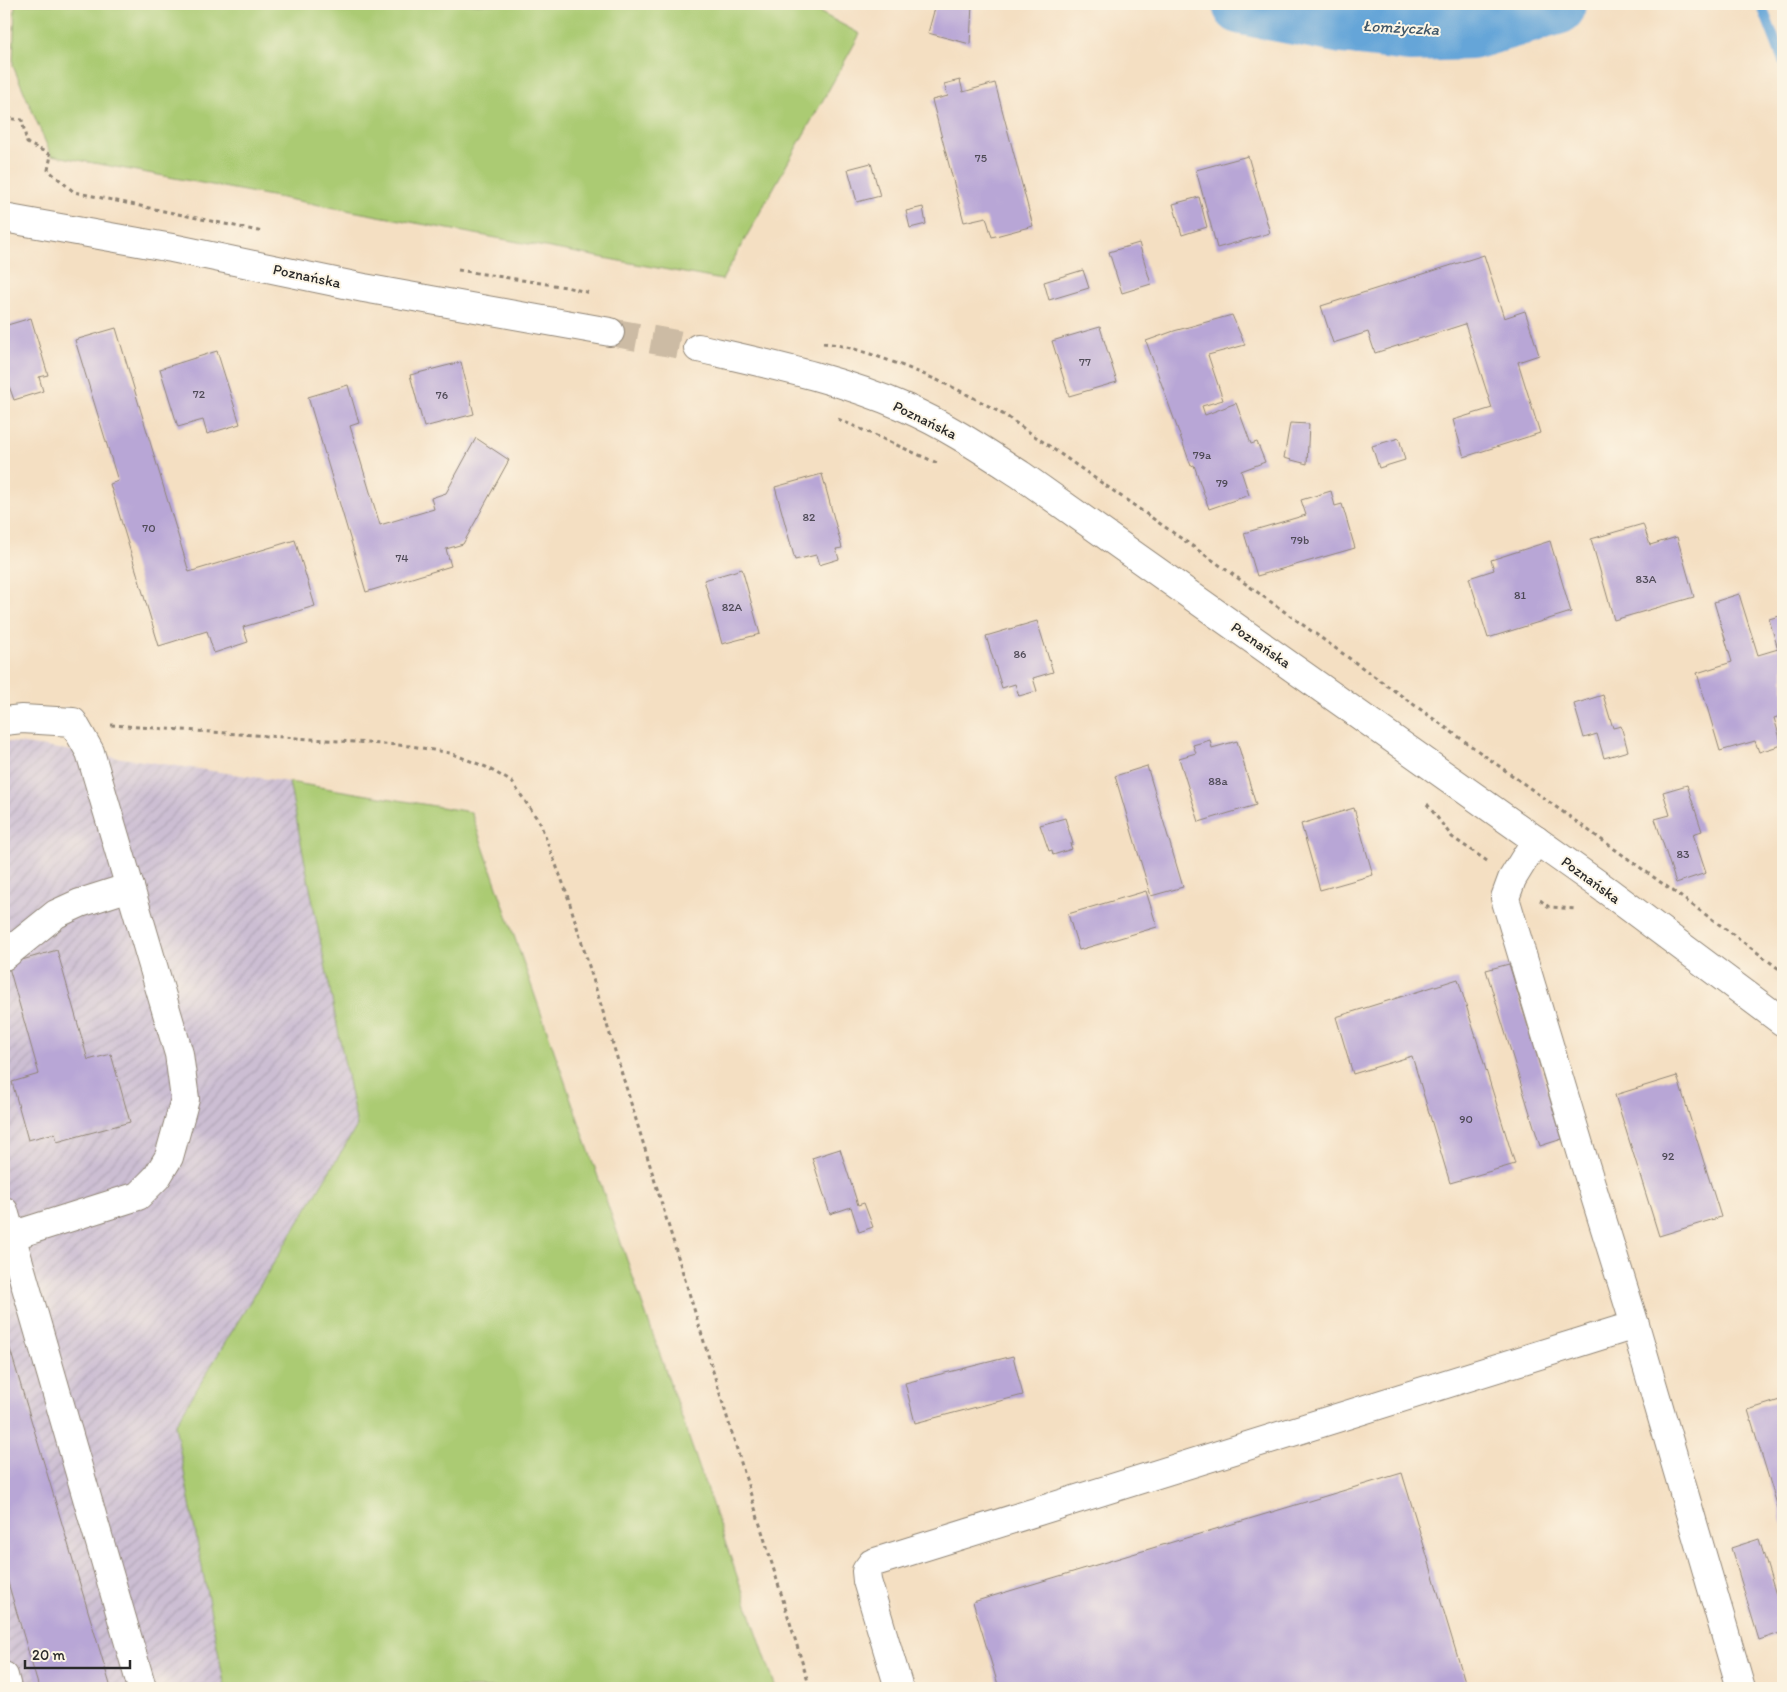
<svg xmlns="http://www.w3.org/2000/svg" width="1787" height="1692" font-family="Itim,sans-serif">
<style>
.industrial{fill:url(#industrial-furrows)}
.grass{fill:#abcb73;stroke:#6b7b4f}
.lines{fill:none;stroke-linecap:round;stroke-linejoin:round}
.stream{stroke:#65a5d8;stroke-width:10}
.river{stroke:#65a5d8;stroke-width:62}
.building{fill:#b8a6d6}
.minor-tunnel{stroke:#ccbba4;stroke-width:28;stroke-dasharray:28 14;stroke-linecap:butt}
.minor-casing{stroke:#908576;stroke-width:30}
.path{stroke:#908576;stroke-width:3;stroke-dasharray:4 4;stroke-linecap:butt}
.minor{stroke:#fff;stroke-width:28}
.labels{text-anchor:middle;stroke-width:4;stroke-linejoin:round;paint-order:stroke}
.number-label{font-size:12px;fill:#4e4a56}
.street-label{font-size:15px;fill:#2b2b2b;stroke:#fcf5e5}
.water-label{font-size:16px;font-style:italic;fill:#3f5668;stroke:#fcf5e5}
</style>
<defs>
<pattern id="industrial-furrows" width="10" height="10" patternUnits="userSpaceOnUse" patternTransform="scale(1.25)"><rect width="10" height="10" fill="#ccbed3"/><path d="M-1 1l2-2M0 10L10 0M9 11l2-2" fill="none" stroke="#afa3b5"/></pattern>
</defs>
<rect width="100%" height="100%" fill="#fcf5e5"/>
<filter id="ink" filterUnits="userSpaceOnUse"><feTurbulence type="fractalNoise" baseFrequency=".02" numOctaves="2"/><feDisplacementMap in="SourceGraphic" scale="10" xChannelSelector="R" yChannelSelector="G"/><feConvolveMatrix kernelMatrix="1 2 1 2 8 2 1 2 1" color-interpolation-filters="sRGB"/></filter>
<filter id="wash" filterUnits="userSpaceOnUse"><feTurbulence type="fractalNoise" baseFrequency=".0096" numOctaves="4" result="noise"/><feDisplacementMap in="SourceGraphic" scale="20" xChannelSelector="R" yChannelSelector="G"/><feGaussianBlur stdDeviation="1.12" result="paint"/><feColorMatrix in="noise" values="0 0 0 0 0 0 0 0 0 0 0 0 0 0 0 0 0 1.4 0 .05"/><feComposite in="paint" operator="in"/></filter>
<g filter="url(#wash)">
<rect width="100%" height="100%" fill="#f4dfc2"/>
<path class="industrial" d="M4,741L289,782L357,1126L175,1425L225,1688H4Z"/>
<g class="grass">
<path d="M15,4H799L806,5L860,34L722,280L51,155L13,66Z"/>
<path d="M289,782L471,812L776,1688H225L175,1425L357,1126Z"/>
</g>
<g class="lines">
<path class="stream" d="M1761,4L1783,61"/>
<path class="river" d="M1243,4L1343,23L1410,31L1471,29L1556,4"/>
</g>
<g id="blocks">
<g class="building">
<path d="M936,4H972L970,44L928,33Z"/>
<path d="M960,80L963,92L995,83L1033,226L992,237L986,217L964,222L932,100L948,96L944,84Z"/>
<path d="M1248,156L1270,233L1217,248L1196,170Z"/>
<path d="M871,163L880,196L857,202L848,169Z"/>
<path d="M1199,197L1207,227L1182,235L1173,204Z"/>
<path d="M923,207L926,224L910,228L906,211Z"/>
<path d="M1139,243L1151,284L1122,293L1109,252Z"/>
<path d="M1484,255L1504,318L1525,311L1539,355L1518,362L1540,433L1464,457L1453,420L1492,408L1465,324L1375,353L1368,332L1333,343L1321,306Z"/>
<path d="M1083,270L1089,288L1049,300L1044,282Z"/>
<path d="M1232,315L1245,345L1208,355L1223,400L1202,406L1205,415L1236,403L1251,444L1257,442L1265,462L1241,471L1249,495L1209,509L1194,465L1191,466L1146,341L1174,331Z"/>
<path d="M31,318L48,375L39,377L43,391L14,400L9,386L4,387V326Z"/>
<path d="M1100,327L1117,382L1069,396L1052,341Z"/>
<path d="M116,328L189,572L295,540L315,606L243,627L248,642L214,653L207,631L159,646L110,484L118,481L75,340Z"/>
<path d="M217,351L240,424L207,434L203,420L178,427L160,369Z"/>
<path d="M461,362L474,414L424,427L410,375Z"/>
<path d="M348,385L359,423L350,426L380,525L434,509L431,498L446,493L476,438L509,460L463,544L446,549L451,566L366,592L308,397Z"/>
<path d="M1290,423L1309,424L1307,464L1284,458Z"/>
<path d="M1399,438L1405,460L1379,468L1372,446Z"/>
<path d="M822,474L842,548L836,549L839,559L819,565L816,555L795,560L775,487Z"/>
<path d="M1331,491L1335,506L1342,504L1355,548L1257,576L1244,533L1306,515L1301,500Z"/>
<path d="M1643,524L1650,545L1677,537L1694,597L1614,620L1591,539Z"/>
<path d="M1550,541L1571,612L1488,638L1469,578L1494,570L1491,560Z"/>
<path d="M742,569L760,634L722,644L704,580Z"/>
<path d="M1739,594L1758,655L1778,649L1769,619L1783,615V715L1774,718L1782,745L1759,752L1755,741L1720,751L1697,673L1732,662L1714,602Z"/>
<path d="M1037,621L1053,672L1033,678L1037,691L1019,696L1015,684L1002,688L986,636Z"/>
<path d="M1603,695L1613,728L1621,726L1628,751L1604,758L1597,734L1584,738L1574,704Z"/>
<path d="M1210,740L1212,748L1237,741L1256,805L1199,822L1179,758L1196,753L1193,745Z"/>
<path d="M1147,766L1183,887L1151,896L1115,776Z"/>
<path d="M1687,785L1702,831L1693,834L1706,873L1676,883L1655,819L1670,815L1663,792Z"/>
<path d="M1354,808L1373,875L1320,890L1301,824Z"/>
<path d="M1065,818L1073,844H1070L1072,849L1053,855L1052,850L1049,851L1040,825Z"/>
<path d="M1146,891L1157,927L1079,950L1068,914Z"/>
<path d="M57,950L88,1060L111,1054L130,1122L57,1142L55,1133L28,1140L12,1082L39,1074L8,964Z"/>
<path d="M1509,964L1562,1139L1540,1146L1486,970Z"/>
<path d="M1458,979L1515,1164L1450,1183L1412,1056L1353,1074L1336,1017Z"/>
<path d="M1677,1076L1721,1217L1659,1236L1615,1095Z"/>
<path d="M840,1149L858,1205L864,1203L873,1227L859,1232L851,1207L830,1214L812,1158Z"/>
<path d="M4,1329L111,1688H39L4,1569Z"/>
<path d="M1013,1356L1023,1395L915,1423L905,1383Z"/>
<path d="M1783,1399V1524L1748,1410Z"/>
<path d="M1402,1473L1467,1688H999L973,1602Z"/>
<path d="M1759,1539L1783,1618V1632L1759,1640L1731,1548Z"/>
</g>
</g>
</g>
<g filter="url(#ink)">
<use href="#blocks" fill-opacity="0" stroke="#908576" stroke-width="1"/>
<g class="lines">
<path class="minor-tunnel" d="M610,332L698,348"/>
<g class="minor-casing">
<g id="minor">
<path d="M4,218L172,248L364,288L610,332"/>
<path d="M698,348C768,364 841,379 906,408C947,426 984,451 1021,475L1609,892L1783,1022"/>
<path d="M4,721L22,719L73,722L90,752L179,1054L185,1099L169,1157L157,1177L138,1196L11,1236"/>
<path d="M1536,840L1512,879L1505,898L1583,1158L1635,1325L1741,1688"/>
<path d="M4,956L56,914L80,903L130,887"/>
<path d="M4,1211L142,1688"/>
<path d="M4,1676L7,1688"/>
<path d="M899,1688L867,1581L866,1571L872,1563L1635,1325"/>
</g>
</g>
<g class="path">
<path d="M4,118L22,120L27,143L51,155L48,170L74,192L263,232"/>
<path d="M458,270L566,287L590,293"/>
<path d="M823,343C846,345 868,353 890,361C931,376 969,394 1006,416L1228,571L1734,935L1783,972"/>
<path d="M838,419L937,463"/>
<path d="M111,725L411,746L450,753L486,767L512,782L540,823L566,891L810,1688"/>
<path d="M1427,804L1452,837L1487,861"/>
<path d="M1540,900L1549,907L1577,909"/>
</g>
<use href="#minor" class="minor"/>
</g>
</g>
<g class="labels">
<g class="number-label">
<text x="981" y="162">75</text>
<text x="1085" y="366">77</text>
<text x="199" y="398">72</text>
<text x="442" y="399">76</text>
<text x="1202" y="459">79a</text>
<text x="1222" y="487">79</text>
<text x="809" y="521">82</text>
<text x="149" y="532">70</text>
<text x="1300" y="544">79b</text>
<text x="402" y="562">74</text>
<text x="1646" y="583">83A</text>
<text x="1520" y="599">81</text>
<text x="732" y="611">82A</text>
<text x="1020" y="658">86</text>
<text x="1218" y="785">88a</text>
<text x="1683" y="858">83</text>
<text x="1466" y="1123">90</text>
<text x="1668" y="1160">92</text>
</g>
<g class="street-label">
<text transform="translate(307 276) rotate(12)" y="5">Poznańska</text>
<text transform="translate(925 420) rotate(26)" y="5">Poznańska</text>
<text transform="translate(1261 645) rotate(35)" y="5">Poznańska</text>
<text transform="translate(1591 880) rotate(36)" y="5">Poznańska</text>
</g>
<g class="water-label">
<text transform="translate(1401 27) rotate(3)" y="6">Łomżyczka</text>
</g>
</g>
<rect width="1787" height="1692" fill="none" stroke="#fcf5e5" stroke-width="20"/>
<path d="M25 1660v8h105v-8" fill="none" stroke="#2b2b2b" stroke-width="2.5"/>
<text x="32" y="1660" font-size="15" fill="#2b2b2b" stroke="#fcf5e5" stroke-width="4" paint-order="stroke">20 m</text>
</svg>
